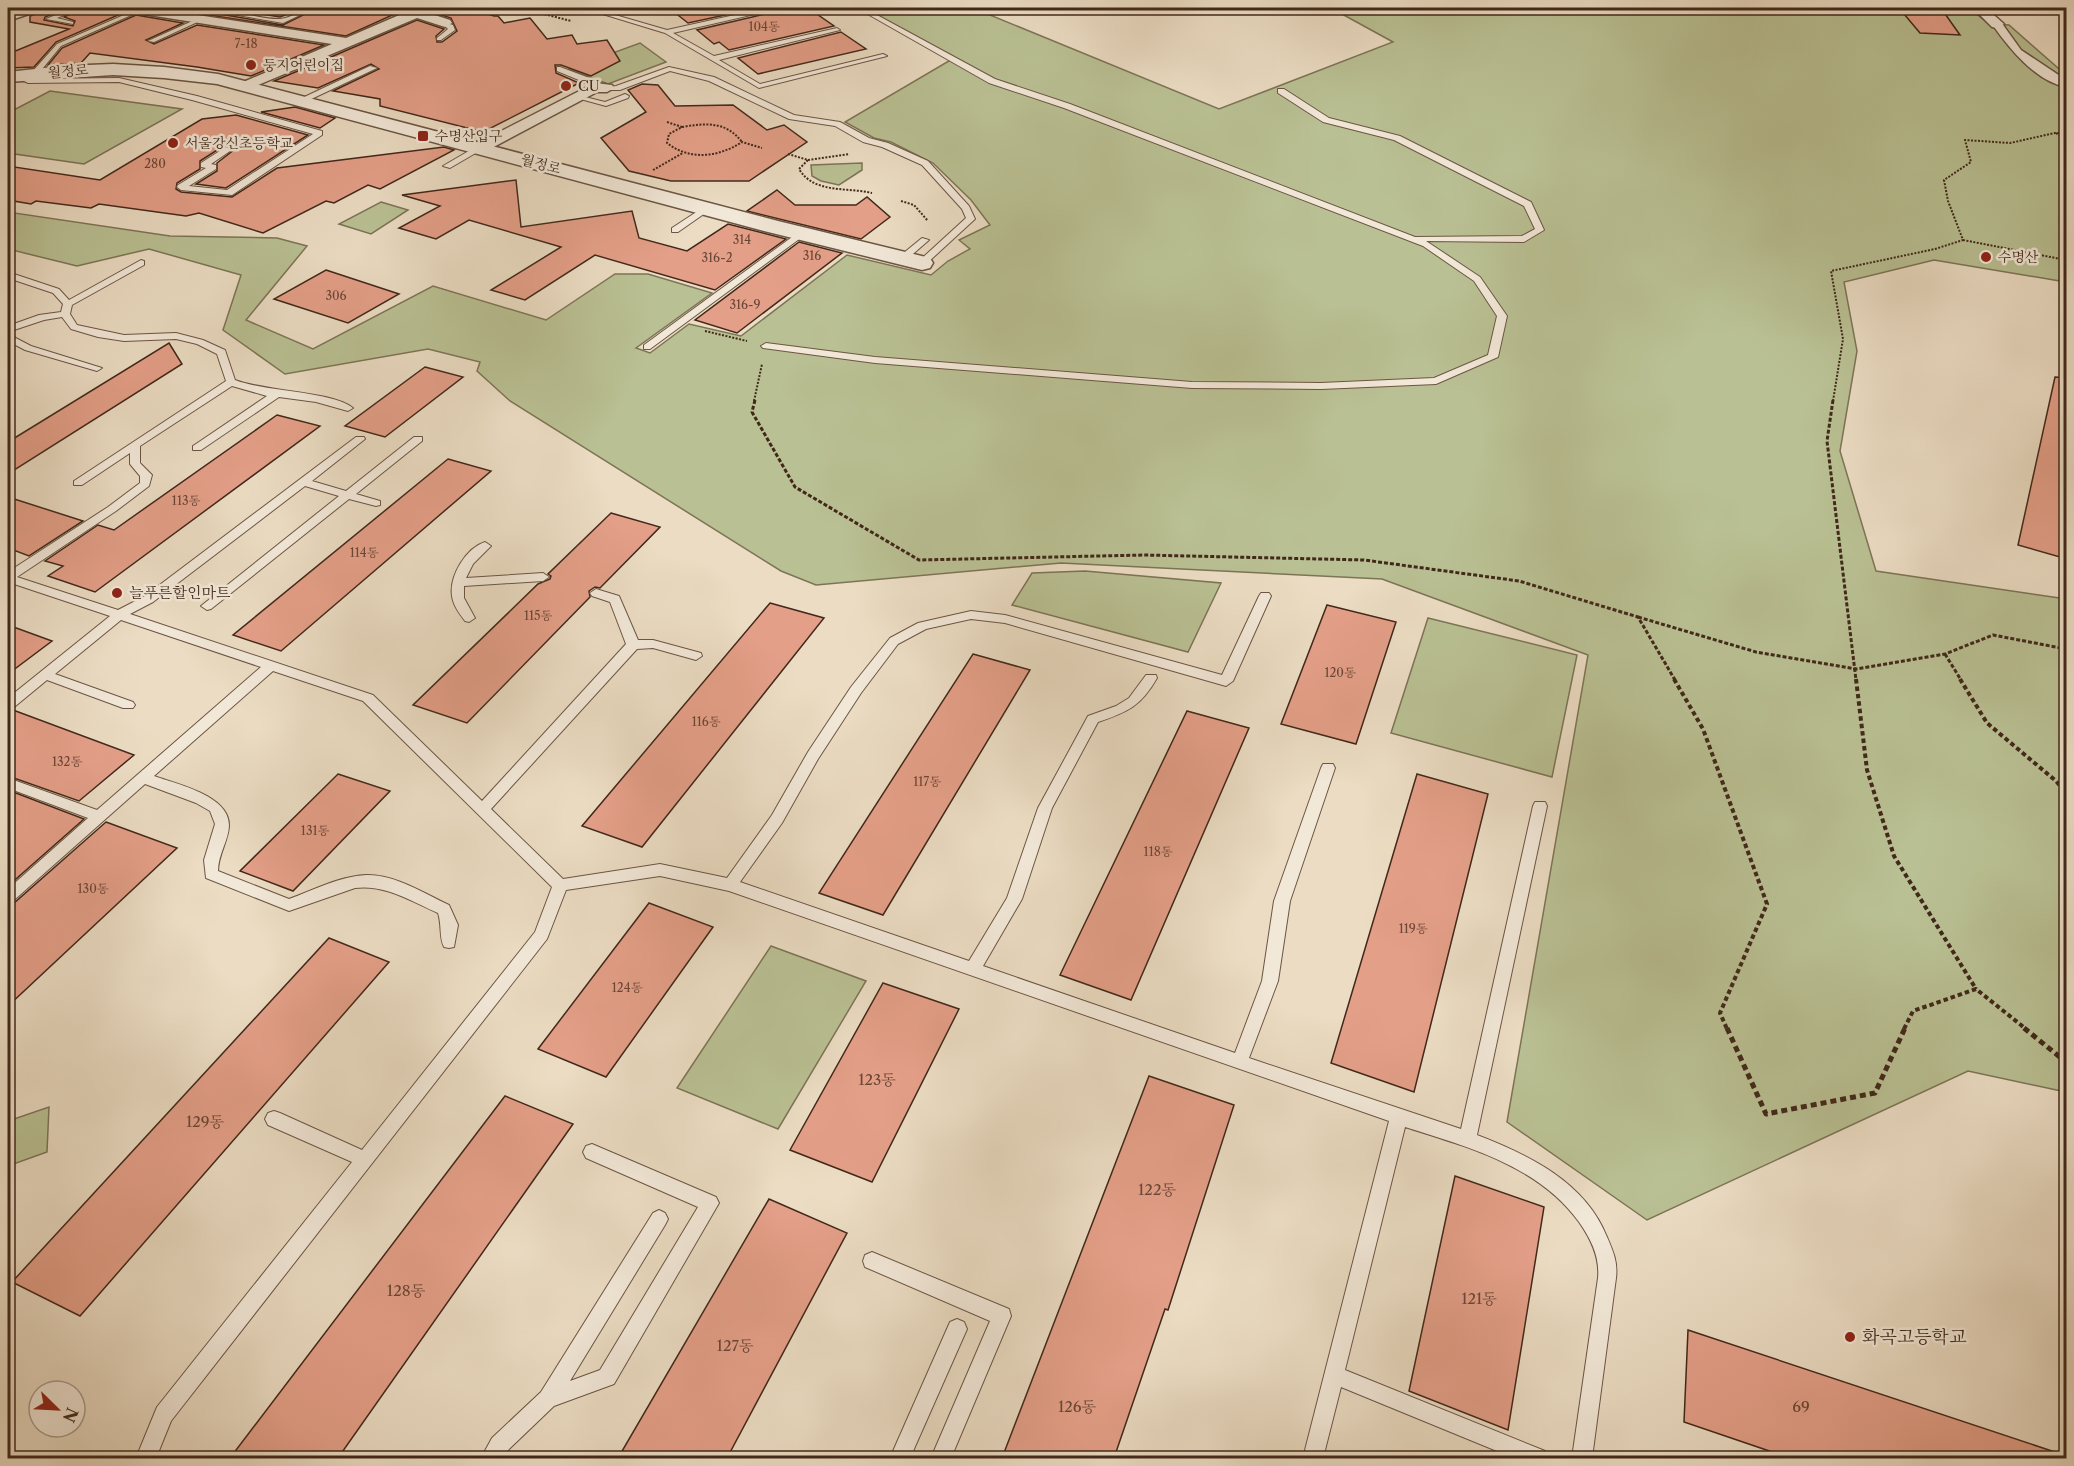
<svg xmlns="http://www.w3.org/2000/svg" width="2074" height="1466" font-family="'Libre Caslon Text','Noto Serif KR',serif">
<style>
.green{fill:#b9c093;stroke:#7d7456;stroke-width:1.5}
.building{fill:#e49f88;stroke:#41281a;stroke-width:1.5}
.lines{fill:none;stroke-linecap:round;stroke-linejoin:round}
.service-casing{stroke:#6c5544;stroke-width:2}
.pedestrian-casing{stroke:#6c5544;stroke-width:3}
.minor-casing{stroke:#6c5544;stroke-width:3}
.tertiary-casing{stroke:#6c5544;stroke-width:3}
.path-far3{stroke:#41281a;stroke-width:2;stroke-dasharray:2 1.5;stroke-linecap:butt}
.path-far2{stroke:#41281a;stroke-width:3;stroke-dasharray:4 2;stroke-linecap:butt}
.path-far1{stroke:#41281a;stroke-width:4;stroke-dasharray:4.5 3;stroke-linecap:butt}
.path{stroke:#41281a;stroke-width:5;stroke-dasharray:6 4;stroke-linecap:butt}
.service{fill:#f2e8d8;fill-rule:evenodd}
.pedestrian{fill:#f2e8d8;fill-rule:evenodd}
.minor{fill:#f2e8d8;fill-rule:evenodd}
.tertiary{fill:#f2e8d8;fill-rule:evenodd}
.poi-dot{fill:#8f2418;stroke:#f2e8d8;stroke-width:2}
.labels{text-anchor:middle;stroke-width:5;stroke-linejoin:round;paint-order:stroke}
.number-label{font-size:12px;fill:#6a4636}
.far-poi-label{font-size:14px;fill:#41281a;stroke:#f2e8d8;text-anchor:start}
.far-street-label{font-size:14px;fill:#41281a;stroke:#f2e8d8}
.poi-label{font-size:15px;fill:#41281a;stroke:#f2e8d8;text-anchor:start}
.near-number-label{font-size:15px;fill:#6a4636}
.near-poi-label{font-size:18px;fill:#41281a;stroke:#f2e8d8;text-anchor:start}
</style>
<rect width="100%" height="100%" fill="#ebdcc3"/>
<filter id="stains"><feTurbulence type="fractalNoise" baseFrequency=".00333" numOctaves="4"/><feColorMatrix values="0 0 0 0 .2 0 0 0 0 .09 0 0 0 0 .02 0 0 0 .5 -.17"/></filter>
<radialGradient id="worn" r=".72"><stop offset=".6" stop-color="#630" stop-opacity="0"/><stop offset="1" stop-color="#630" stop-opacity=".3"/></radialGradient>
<g class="green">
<path d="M860,8H973L1219,109L1393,42L1331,8L1395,10L1404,8H1600L1617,10L1620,8H1969L1989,24L2009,25L2066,75V282L1934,260L1844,282L1857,351L1840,451L1876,571L2066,599V1092L1968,1071L1647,1220L1507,1122L1588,655L1382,579L1061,563L816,585L781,571L510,401L477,371L480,362L428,349L285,374L223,330L241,275L149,249L77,266L8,249V212L170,236L277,238L307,246L246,320L313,349L433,286L546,320L615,274H648L712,293L636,348L650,353L689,324L741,336L847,255L931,275L948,261L970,249L959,240L990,225L971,200L933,163L891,142L874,138L845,122L954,58Z"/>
<path d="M640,43L666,62L608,84L569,69Z"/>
<path d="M50,91L182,109L84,164L8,153V113Z"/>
<path d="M862,163V170L839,185L821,181L812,176L811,165Z"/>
<path d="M381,202L408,210L371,234L339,224Z"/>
<path d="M1085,571L1221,583L1188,652L1012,605L1032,573Z"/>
<path d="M1428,618L1577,655L1552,777L1391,733Z"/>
<path d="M771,946L866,981L778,1129L677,1088Z"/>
<path d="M49,1107L47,1152L8,1166V1121Z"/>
</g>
<g class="building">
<path d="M42,8H68L45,17L44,20L73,26L75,21L64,17L83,8H121L125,12L56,42L34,67L8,68V54L69,29L30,22V16L39,13Z"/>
<path d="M163,8H195L197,10L283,25L317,8H394L397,13L346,36Z"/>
<path d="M225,8H304L280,17Z"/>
<path d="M419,8H470L494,16H498L504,23L530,18L547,39L572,35L577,44L607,40L620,61L591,76L561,65H555L556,73L579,83L483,132L380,106V99L333,91L379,69L371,64L318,88L274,81L319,62L327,63L332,60L331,57L417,20L444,29L436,36L437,42H442L457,31L451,18Z"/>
<path d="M669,8H758L688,23Z"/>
<path d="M778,8H808L834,26L729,50L719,42L714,44L697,30L774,12Z"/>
<path d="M1899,8H1941L1960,35L1920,33Z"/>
<path d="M136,15L183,23L146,40L154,44L197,25L324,45L251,76L197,67L90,53L81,63L48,65L62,48Z"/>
<path d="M841,32L866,49L758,74L738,58Z"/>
<path d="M642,84L658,85L675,106L733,105L767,130L784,125L807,142L749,181H671L629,171L601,138L646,112L628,90Z"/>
<path d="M295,107L335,118L320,128L261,112Z"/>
<path d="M236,115L308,135L226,188L196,184L217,171V163L235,149L234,147L225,145L200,161V169L177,183L176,189L181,192L232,197L277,168L444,147L454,150L380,189L368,185L334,203L326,201L263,233L199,213L186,216L99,204L91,208L36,201L31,204L8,200V166L100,180L202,119Z"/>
<path d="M516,180L521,227L632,211L639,238L687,251L728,224L786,239L715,290L595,255L525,300L491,290L561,247L469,220L436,239L399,228L440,206L402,195Z"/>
<path d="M777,190L795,205H856L867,197L890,217L861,239L747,211Z"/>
<path d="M799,242L842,253L737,333L695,320Z"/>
<path d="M326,270L399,294L348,323L274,299Z"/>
<path d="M169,343L182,364L8,474V442Z"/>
<path d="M425,367L463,377L385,437L345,426Z"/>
<path d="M2055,377L2067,378V559L2018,545Z"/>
<path d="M277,415L320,426L95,592L48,576L63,566L45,561L98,525L114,530Z"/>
<path d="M448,459L491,471L281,651L233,635Z"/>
<path d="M8,497L83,521L29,556L8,548Z"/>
<path d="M611,513L660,527L600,588L595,587L589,591L590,597L467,723L413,705L538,584L550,579L551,576L548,574Z"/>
<path d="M770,603L824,618L642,847L582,826Z"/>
<path d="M1327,605L1396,622L1356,744L1281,724Z"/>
<path d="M8,625L52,641L8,674Z"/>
<path d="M973,654L1030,670L883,915L819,893Z"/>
<path d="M13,710L134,755L79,801L8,776V712Z"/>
<path d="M1187,711L1249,728L1131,1000L1060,975Z"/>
<path d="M338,774L390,791L293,891L240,871Z"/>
<path d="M1417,774L1488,794L1414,1092L1331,1063Z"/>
<path d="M8,790L84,819L8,886Z"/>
<path d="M106,822L177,848L8,1006V905L14,903Z"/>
<path d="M649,903L713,927L606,1077L538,1049Z"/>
<path d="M329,938L389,962L80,1316L12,1282Z"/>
<path d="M883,983L959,1009L872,1182L790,1150Z"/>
<path d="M1149,1076L1234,1105L1168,1310L1165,1309L1114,1458H1002Z"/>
<path d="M505,1096L573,1124L338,1458H230Z"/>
<path d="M1455,1176L1544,1207L1508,1430L1409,1391Z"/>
<path d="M769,1199L847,1233L727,1458H618Z"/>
<path d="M1688,1330L2058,1453L2057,1458H1790L1684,1422Z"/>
</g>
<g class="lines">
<g class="service-casing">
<g id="service">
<path d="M73,8H81L57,18L73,22V24L46,19Z"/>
<path d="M140,8L145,9L61,46L34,79L119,78L197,96L322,131V135L232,195L181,190L177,187L178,185L206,168L201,167V163L226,147L233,149L211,164L216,165V169L189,186L227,190L313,134L192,100L119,82L28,83L24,81L57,44Z"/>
<path d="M197,8C224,5 252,19 280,19C293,18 302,7 315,8L283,23Z"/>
<path d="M583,8H591L667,30L766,8H776L773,10L673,33L714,56L837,28L840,30L719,60L760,84L883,54L887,56L759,88L665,33Z"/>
<path d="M857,8H864L995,79L1070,104L1415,237L1522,236L1535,229L1524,206L1394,140L1323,122L1278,93V89H1284L1329,118L1400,136L1531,202L1544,230L1524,242L1426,241L1480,277L1507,316L1498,357L1436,384L1321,389L1192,388L875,363L763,348L761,346L766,343L875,357L1192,382L1321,383L1434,378L1488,355L1497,316L1474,281L1423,246L1064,108L989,83Z"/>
<path d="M199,18L204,19L154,42L148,41Z"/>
<path d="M443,22L453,25L455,30L441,40H437V38L448,29L443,24Z"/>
<path d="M313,54L329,57L330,59L326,61L310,58L309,56Z"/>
<path d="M370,66L377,68L305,102L298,100Z"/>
<path d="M560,67L592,79L599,87L592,89L586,83L557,71V67Z"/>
<path d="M669,67L714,77L794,115L840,122L869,138L888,143L928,161L969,206L975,219L925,265H919V261L966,218L962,209L922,165L882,147L863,142L835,126L789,119L709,81L670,71L620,90H607L603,88L616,86Z"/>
<path d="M625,94L629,96L628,98L606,106L573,97L577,95L605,102Z"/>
<path d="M479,145L486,147L450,168L443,166Z"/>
<path d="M704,207L711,209L678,232H672V228Z"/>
<path d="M799,232L806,234L650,349H644V345Z"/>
<path d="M922,238L929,240L906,260H900V256Z"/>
<path d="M141,260L144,261V265L72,305L70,314L77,325L124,335L176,333L203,340L225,350L235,380C266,392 332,391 353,408L348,411L316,402L279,397L201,450H193V446L267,396L232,386L140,446V463L152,475L149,486L116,511L17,577L118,610L145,596L356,437H364L365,439L312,481L346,491L414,437H422V441L356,494L380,501V505L376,506L349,499L211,609L207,610L201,606L339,496L305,486L153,602L130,614L373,695L482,801L626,644L610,602L592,596L590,593L596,589L619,596L638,640H653L701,653L702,656L696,660L653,648L637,649L491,809L563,879L660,864L727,878L772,815L808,752L851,687L890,638L918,623L971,611L1005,615L1222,675L1259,596L1261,593H1269L1271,596L1233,681L1226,686L1005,623L971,619L926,629L898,644L861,693L818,759L782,823L740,882L969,961L1007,898L1038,808L1088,716L1116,706L1129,698L1146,675H1156L1157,678C1141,706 1128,712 1098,722L1052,808L1022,899L983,966L1235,1053L1262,981L1274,901L1321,768L1323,764H1333L1335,768L1290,901L1278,981L1249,1058L1461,1129L1533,806L1535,802H1545L1547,806L1477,1135C1529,1155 1585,1182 1607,1237C1613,1251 1618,1262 1616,1278L1592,1458H1572L1598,1278C1600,1257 1591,1239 1579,1222C1539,1166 1468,1147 1405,1127L1345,1370L1545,1451L1548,1458H1514L1341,1387L1323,1458H1303L1389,1121L729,891L660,876L566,890L547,939L171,1421L156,1458H136L157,1407L352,1162L268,1125L265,1119L268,1113L274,1111L280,1113L362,1150L535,932L552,887L363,701L273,671L154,776C176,784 229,795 229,825C229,840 218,854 218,871L289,899C314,890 340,876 366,875C394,874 424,893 449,905L458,925L454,947L449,948L444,947C439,938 442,925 438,913C411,901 385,884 355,888L289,911L206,878L204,860L215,824L210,811L196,803L145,784L13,901L8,903V889L88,818L8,788V778L97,810L261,667L121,620L55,674L133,702L135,705L133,708H123L47,680L13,708L8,710V698L110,616L8,582V572L108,507L140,483V476L130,464V453L82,485H74V481L226,381L217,354L197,344L176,339L124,341L98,337L71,329L62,317L44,320L8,332V326L39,315L61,312L63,304L53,293L8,278V272L59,289L69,300Z"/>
<path d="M8,334L31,346L102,368L97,371L25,350L8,341Z"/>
<path d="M485,542L491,546L473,564L466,578L543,573L549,577L543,581L464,586V598L475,618L469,622L465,621C459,613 453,605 452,596C449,576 466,548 485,542Z"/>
<path d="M592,1144L716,1197L719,1203L614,1384L554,1406L506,1452L502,1458H481L492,1438L541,1392L653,1213L659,1210L665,1213L668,1219L665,1225L570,1381L600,1370L698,1207L586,1158L583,1152L586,1146Z"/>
<path d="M872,1252L1009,1309L1011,1316L951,1458H931L990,1321L865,1267L863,1261L865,1255Z"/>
<path d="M957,1319L964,1322L967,1329L910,1458H890L950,1322Z"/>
</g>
</g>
<g class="pedestrian-casing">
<path id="pedestrian" d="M1997,21L2001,22L2021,50L2066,80V87C2035,81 2009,48 1992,24Z"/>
</g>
<g class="minor-casing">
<g id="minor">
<path d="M22,8H40L38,11L8,21V13Z"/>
<path d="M123,8H152L346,38L404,13L397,11L396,8H413L450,20L452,23L445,27L417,18L246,90L241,89L239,86L241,83L332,44L130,12Z"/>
<path d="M1973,8H1986L2004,24L1997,28L1992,27Z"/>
<path d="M595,83L612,85L614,88L607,92H597L488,150H476L474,147L476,144Z"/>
</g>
</g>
<g class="tertiary-casing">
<path id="tertiary" d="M113,64L164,67L218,74L778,221L930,258L933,263L930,268L922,270L764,231L217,84L164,78L113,75L8,82V72L62,66Z"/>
</g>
<g class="path-far3">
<path d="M521,8L571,21"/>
<path d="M667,122L682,127L669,134L667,143C690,161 719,157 742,142L762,148"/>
<path d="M682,127C706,123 726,121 742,142"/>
<path d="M2056,133L2066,140"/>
<path d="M788,154L808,160L799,169C814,194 847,187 872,193"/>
<path d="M808,160L849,154"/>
<path d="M653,170L683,153"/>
<path d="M901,201L914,205L928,221"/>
<path d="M1963,240L2066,260"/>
<path d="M705,331L747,341"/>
<path d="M754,401L762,364"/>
<path d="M1833,401L1843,339L1831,271L1935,249L1963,240L1948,201L1944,180L1971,162L1965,140L2010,143L2055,133H2066"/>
</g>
<g class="path-far2">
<path d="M755,400L752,412L795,487L919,560L1144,555L1364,560L1519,581L1638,617L1675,680"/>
<path d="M1833,400L1827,441L1856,680"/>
<path d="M1638,617L1756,652L1856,669L1945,654L1993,635L2066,649"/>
<path d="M1945,654L1961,680"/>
</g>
<g class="path-far1">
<path d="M1674,679L1703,729L1767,904L1720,1013L1727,1029"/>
<path d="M1856,679L1867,770L1894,856L1976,989"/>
<path d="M1960,679L1987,723L2056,781L2066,793"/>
<path d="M1904,1029L1913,1011L1976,989L2026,1029"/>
</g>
<g class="path">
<path d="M1727,1028L1766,1114L1875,1093L1905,1028"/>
<path d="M2024,1028L2066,1062"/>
</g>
<use href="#service" class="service"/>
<use href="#pedestrian" class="pedestrian"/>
<use href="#minor" class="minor"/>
<use href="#tertiary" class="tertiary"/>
</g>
<g class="poi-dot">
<circle cx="251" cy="65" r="6"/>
<circle cx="566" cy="86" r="6"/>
<rect x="417" y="130" width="12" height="12" rx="3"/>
<circle cx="173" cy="143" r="6"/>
<circle cx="1986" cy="257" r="6"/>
<circle cx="117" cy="593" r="6"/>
<circle cx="1850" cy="1337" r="6"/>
</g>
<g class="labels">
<g class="number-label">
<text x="764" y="31">104동</text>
<text x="246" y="48">7-18</text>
<text x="155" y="168">280</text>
<text x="742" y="244">314</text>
<text x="812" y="260">316</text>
<text x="717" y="262">316-2</text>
<text x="336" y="300">306</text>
<text x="745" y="309">316-9</text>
<text x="186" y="505">113동</text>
<text x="364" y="557">114동</text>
<text x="538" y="620">115동</text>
<text x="1340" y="677">120동</text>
<text x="706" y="726">116동</text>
<text x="67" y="766">132동</text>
<text x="927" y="786">117동</text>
<text x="315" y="835">131동</text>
<text x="1158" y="856">118동</text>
<text x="93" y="893">130동</text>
<text x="1413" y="933">119동</text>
<text x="627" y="992">124동</text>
</g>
<g class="far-poi-label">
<text x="263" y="70">둥지어린이집</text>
<text x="578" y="91">CU</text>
<text x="435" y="141">수명산입구</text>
<text x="185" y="148">서울강신초등학교</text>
<text x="1998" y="262">수명산</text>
</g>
<g class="far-street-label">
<text transform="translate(68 71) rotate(-5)" y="5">월정로</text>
<text transform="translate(541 164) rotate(15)" y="5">월정로</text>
</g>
<g class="poi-label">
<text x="129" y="598">늘푸른할인마트</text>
</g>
<g class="near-number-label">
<text x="877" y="1085">123동</text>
<text x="205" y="1127">129동</text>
<text x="1157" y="1195">122동</text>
<text x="406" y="1296">128동</text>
<text x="1479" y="1304">121동</text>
<text x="735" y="1351">127동</text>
<text x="1077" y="1412">126동</text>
<text x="1801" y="1412">69</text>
</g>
<g class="near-poi-label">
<text x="1862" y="1343">화곡고등학교</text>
</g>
</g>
<rect width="2074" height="1466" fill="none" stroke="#ebdcc3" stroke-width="30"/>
<rect x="9" y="9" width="2056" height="1448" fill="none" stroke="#41281a" stroke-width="3"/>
<rect x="15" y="15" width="2044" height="1436" fill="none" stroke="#41281a" stroke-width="1.5"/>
<g transform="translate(57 1409) rotate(114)"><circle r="28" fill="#f2e8d8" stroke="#ab9b8c" stroke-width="1.5"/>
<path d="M0-4.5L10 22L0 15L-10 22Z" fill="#8f2418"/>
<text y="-9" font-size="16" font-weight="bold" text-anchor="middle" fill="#41281a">N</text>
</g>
<rect width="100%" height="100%" filter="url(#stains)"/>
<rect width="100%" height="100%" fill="url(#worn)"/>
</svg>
